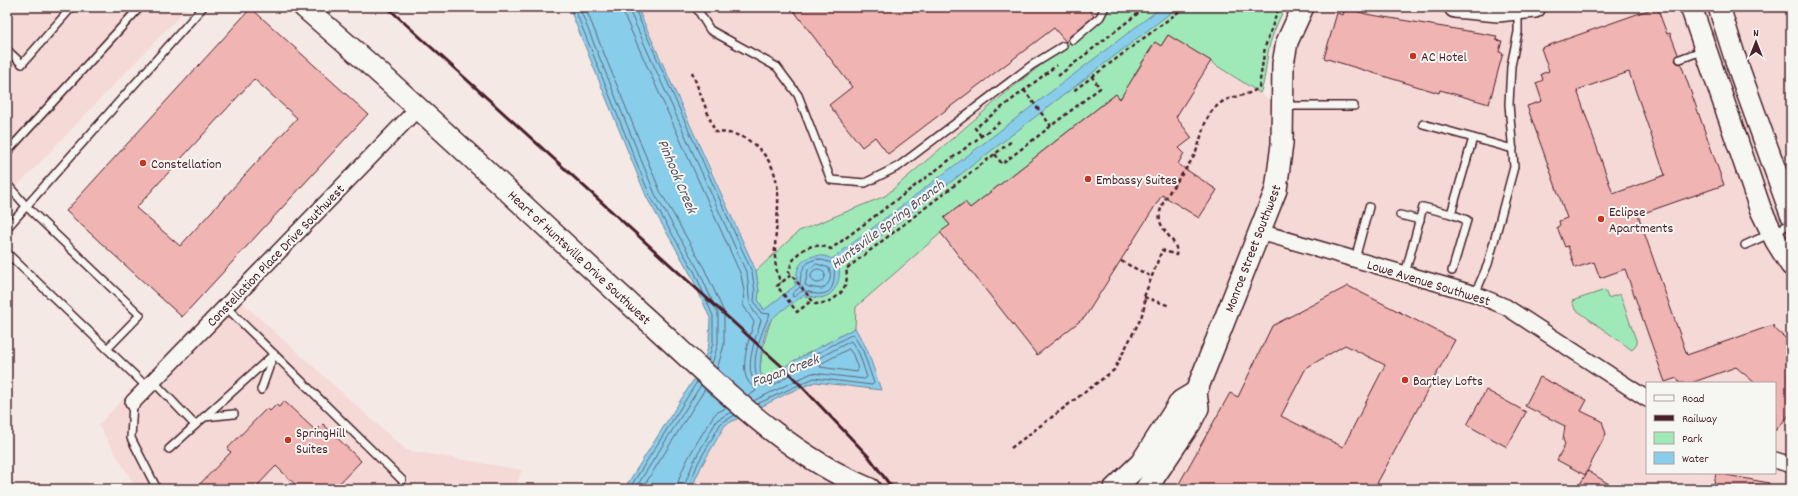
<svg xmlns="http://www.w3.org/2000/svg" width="1798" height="496" font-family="Dekko,sans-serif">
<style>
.built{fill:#f4d9d6;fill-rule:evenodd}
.green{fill:#9fe9b8;stroke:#748472}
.water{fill:#88cdea;stroke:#6f879e}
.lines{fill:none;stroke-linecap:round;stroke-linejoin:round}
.shore{stroke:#636577;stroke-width:1}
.building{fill:#f0b4b2;stroke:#4a1f2b;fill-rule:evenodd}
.lane-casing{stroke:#4a1f2b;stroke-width:10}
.street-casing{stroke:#4a1f2b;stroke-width:18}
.secondary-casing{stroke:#4a1f2b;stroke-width:24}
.path{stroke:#4a1f2b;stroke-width:2.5;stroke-dasharray:4 3;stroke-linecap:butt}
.lane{stroke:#f6f6f2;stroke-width:7}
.street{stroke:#f6f6f2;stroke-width:15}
.secondary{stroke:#f6f6f2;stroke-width:21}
.rail{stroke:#4a1f2b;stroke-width:3}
.poi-dot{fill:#c8321e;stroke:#f6f6f2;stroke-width:1.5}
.labels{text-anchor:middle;stroke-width:4;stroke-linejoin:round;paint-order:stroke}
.poi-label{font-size:14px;fill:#4a1f2b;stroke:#f6f6f2;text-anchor:start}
.street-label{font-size:14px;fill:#4a1f2b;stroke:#f6f6f2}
.water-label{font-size:15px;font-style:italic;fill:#5d5364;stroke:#f6f6f2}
</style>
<rect width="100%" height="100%" fill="#f5e9e5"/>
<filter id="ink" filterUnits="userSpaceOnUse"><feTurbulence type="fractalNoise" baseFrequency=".025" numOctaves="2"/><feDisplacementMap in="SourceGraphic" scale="8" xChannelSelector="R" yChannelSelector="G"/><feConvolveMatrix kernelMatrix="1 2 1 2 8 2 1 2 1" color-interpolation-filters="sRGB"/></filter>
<g filter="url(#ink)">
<g class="built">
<path d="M7,7H188L7,197Z"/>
<path d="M637,7H1112L1082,34L1134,76L1155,42L1168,35L1274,102L1303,7H1791V489H691L702,465L725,425L788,393L815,382L881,390L867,349L792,362L715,177ZM1647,383H1775V473H1647Z"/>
<path d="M228,290L406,450L522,470L515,489H137L98,425Z"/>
</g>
<g class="green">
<path d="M1112,7H1285C1279,20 1272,34 1269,48C1266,61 1265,84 1260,93L1168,35L1161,46L1155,42L1134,75L1139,83L1120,98L1116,94L970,208L965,202L944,218L950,225L856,307L855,328L792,362L772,376L764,377L760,372C761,353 765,337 771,320L758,300L759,291L756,271L799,231L885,196L1009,90L1082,33Z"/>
<path d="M1605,290L1608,298L1620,294L1637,343L1632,350L1575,309L1572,301Z"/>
</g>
<path class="water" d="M569,7H637L756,271L759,291L758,300L764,310L796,285L794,282L797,280C794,259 816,250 832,259L1162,7H1178L839,268C842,285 829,304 810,296L807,298L804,295C796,301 777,313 771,320C763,331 760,358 760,372L764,377L772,375L792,362L855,328L867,349L881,390L815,382L788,393L725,425L702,465L691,489H624L703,365L709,343L710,318L691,275L647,198Z"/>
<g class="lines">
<g class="shore">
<path d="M574,7L650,196L695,273L713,316V343L708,361"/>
<path d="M579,7L655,194L699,271L718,314V344L712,364"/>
<path d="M585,7L660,191L704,268L724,312V345L717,369"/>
<path d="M623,7L624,15L741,275L744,291L743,305L754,322C750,336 740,365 747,379C749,384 754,387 756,391L748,396"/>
<path d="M629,7L630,12L747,274C751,296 744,302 761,320C757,335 746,361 752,377L761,386L776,384L796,370L851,341L859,353L867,377L865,379L812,373L753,401"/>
<path d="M634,7L752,272L755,291L754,301L761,313L770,314C762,331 752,355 756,374L763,381L774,379L794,366L853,334L863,351L874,383L872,385L814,378L757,404"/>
<path d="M819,259L835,264C833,276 838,296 816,294C812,293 808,291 804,291C800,291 797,296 793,297L792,294L800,287C800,273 803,260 819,259Z"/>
<path d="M817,264L829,268C832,276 831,283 822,289L809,287L805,285L808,270Z"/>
<circle cx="818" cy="276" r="7"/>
<path d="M849,349L853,355L858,369L857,372L820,367L821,364Z"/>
<path d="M629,489L697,382"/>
<path d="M635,489L701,385"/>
<path d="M642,489L705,389"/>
<path d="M677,489C678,470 702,435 712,418L716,413L726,408"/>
<path d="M683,489L694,461L717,420L731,412"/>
<path d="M688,489L698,463L721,423L735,415"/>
</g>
</g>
<g class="building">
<path d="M791,7H1087L1094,16L1070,36L1066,42L1054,28L888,154L875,137L862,147L829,105L852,87Z"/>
<path d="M1657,7L1667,34L1670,33L1678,54L1675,60L1677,63L1681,64L1724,185L1638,215L1687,355L1773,325L1775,329L1791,343V413L1775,431V383H1755L1736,367L1691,383H1679L1677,378L1665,382L1625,269L1600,278L1594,262L1575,268L1568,246L1565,247L1557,227L1560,225L1559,221L1567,218L1527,106L1542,101L1536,83L1543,80L1541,74L1549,71L1541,48ZM1629,72L1665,175L1613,194L1577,90Z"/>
<path d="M251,8L368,114L182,317L66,211ZM254,79L297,118L180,246L136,208Z"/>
<path d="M1345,8L1366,14L1497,36L1496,40L1502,41L1499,52L1503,53L1489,104L1440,90L1439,93L1324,58L1337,13L1343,15Z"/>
<path d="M1168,35L1211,61L1176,117L1192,138L1179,148L1184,153L1178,164L1217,190L1199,218L1162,195L1085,317L1037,355L940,232L950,225L944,218L965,202L970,208L1116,94L1120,99L1155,42L1161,46Z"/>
<path d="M1348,286L1455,340L1374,489H1176L1230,393L1238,397L1272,326ZM1345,345L1385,365L1343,447L1281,416L1306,368Z"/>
<path d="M1540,377L1587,400L1581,411L1602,421L1606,434L1585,475L1557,460L1565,444L1563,440L1565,426L1525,406Z"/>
<path d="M1486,390L1526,412L1507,447L1467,425Z"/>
<path d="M284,401L316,431L323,424L361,461L334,489H300L276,466L254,489H195L231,452L227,449L267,408L270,411L276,405L279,407Z"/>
<path d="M1588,471L1617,489H1577Z"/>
<path d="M1716,473L1769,483V489H1713Z"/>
</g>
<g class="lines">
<g class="lane-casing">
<g id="lane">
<path d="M696,7L710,30L777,67L798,95L831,180L865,183L899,166L1032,65L1063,46"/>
<path d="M7,8L8,7"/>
<path d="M1073,40L1100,17L1105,7"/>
<path d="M7,50L22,64L72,7"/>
<path d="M1680,59L1704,50"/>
<path d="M1284,106H1354"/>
<path d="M1423,124L1513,149"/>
<path d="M7,152L140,7"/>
<path d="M7,184L26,206L140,315L107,349"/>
<path d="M1451,214L1467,220L1452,271"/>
<path d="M1400,215L1420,220"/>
<path d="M7,228L203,7"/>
<path d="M1745,245L1791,224"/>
<path d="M7,253L147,387"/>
<path d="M1355,259L1369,207"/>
<path d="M1405,274L1423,207L1451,214L1473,138"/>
<path d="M1475,294L1488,264L1514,167L1509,104L1511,66L1518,32V11"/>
<path d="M225,306L402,480"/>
<path d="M153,381L195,425"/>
<path d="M261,390L273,356"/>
<path d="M133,402L131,438L157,489"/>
<path d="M204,417L234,414"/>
<path d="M169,449L274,354"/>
</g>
</g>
<g class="street-casing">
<g id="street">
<path d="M1260,232L1475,294L1506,307L1647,399"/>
<path d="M133,402L418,108"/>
<path d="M1775,460L1791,465"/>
</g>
</g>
<g class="secondary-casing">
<g id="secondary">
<path d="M304,7C343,41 382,74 419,109C494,177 567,247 642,315C713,379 780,452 870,489"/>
<path d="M1455,7L1498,11L1535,7"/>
<path d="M1691,7L1760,208L1776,241L1791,265"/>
<path d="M1719,7L1737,64L1791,214"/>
<path d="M1114,489L1141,463L1181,401L1196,392"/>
<path d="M1146,489L1191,422L1198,408L1196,392L1276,190L1282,144L1283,64L1287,42L1303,7"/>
</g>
</g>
<g class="path">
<path d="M692,72L715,132C734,132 748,137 761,151C797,189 762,245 781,283"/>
<path d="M1058,76L1146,7"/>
<path d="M1092,77L1185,7"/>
<path d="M1024,90L1051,126"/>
<path d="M1000,122L831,249C811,240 793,251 789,272L815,304C833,304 851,290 846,269L1013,140"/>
<path d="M981,136L975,128L1057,65"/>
<path d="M995,154L1002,164L1100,88L1092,77L1072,92"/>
<path d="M1121,261L1152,277"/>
<path d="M791,275L777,286L797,312L811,301"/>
<path d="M1144,297L1170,306"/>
<path d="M1011,448L1114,370L1141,318L1145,304L1144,297L1162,250L1176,255C1180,239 1156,232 1160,212C1164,194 1186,172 1195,154C1203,137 1202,118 1218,105C1230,94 1248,98 1259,87L1265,47L1279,7"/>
</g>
<use href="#lane" class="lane"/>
<use href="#street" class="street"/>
<use href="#secondary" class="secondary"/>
<path class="rail" d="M387,7L788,372L869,457L893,489"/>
</g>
</g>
<g class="poi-dot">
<circle cx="1413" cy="56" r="4"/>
<circle cx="143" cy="163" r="4"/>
<circle cx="1088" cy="179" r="4"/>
<circle cx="1601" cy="219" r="4"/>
<circle cx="1405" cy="380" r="4"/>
<circle cx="288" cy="440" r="4"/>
</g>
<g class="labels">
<g class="poi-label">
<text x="1421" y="61">AC Hotel</text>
<text x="151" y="168">Constellation</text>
<text x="1096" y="184">Embassy Suites</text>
<text x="1609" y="216">Eclipse<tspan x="1609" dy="16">Apartments</tspan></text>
<text x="1413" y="385">Bartley Lofts</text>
<text x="296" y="437">SpringHill<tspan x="296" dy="16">Suites</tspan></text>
</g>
<g class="street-label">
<text transform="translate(1252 248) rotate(-69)" y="5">Monroe Street Southwest</text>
<text transform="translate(275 255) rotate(-46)" y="5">Constellation Place Drive Southwest</text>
<text transform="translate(580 257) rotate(43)" y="5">Heart of Huntsville Drive Southwest</text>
<text transform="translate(1429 282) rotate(17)" y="5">Lowe Avenue Southwest</text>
</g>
<g class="water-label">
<text transform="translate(678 176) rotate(67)" y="5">Pinhook Creek</text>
<text transform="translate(887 224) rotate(-37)" y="5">Huntsville Spring Branch</text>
<text transform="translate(785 370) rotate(-20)" y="5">Fagan Creek</text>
</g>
</g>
<rect width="1798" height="496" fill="none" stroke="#f6f6f2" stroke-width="24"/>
<rect x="12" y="12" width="1774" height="472" fill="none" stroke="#4a1f2b" stroke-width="1.5" filter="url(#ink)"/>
<rect x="1646" y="382" width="130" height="92" fill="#f6f6f2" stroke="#b1a0a2"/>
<rect x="1654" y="395" width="20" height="6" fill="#f6f6f2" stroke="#b1a0a2"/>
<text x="1682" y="402" font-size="12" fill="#4a1f2b">Road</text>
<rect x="1654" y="415" width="20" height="6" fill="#4a1f2b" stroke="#b1a0a2"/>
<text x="1682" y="422" font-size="12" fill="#4a1f2b">Railway</text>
<rect x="1654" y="432" width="20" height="12" fill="#9fe9b8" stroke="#b1a0a2"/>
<text x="1682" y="442" font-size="12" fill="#4a1f2b">Park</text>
<rect x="1654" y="452" width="20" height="12" fill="#88cdea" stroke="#b1a0a2"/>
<text x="1682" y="462" font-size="12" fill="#4a1f2b">Water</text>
<g transform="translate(1756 42)" stroke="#f6f6f2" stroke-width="3" paint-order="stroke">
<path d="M0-3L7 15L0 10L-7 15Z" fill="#4a1f2b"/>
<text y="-6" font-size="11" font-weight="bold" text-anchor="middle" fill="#4a1f2b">N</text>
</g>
</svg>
